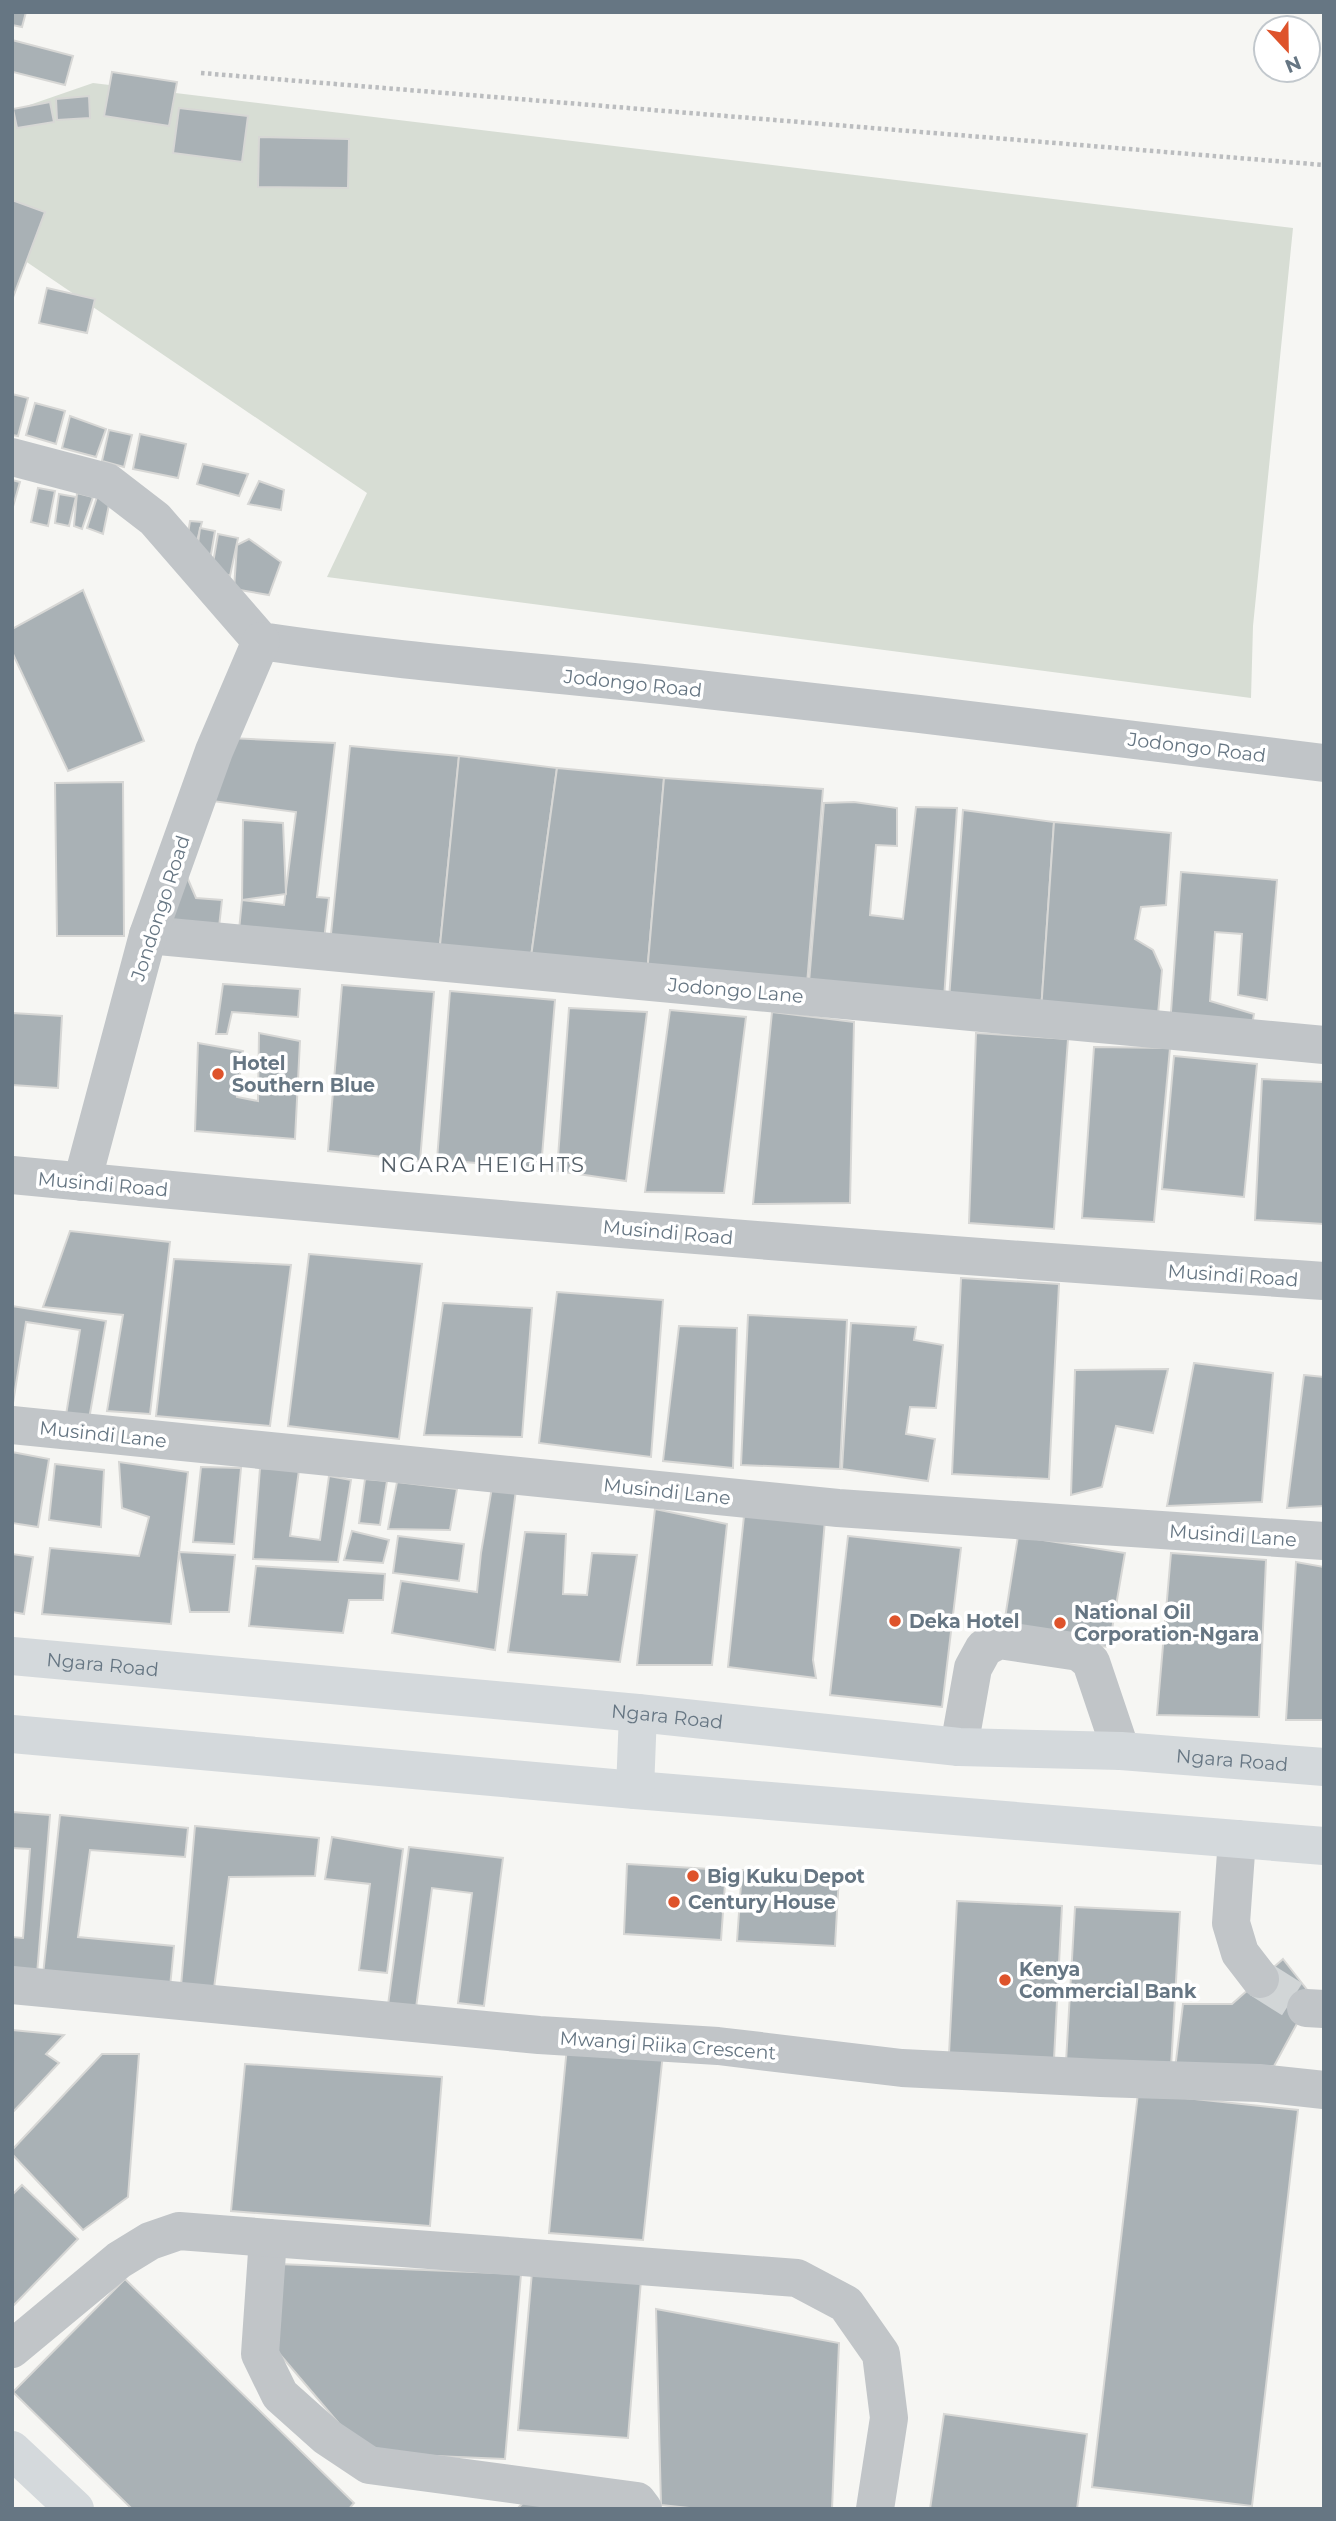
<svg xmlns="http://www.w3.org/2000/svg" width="1336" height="2521" font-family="Montserrat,sans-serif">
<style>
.green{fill:#d7ddd4}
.building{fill:#a9b1b5;stroke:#d7d7d5;stroke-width:2}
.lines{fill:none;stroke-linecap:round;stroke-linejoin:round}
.minor-tunnel{stroke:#d2d6d7;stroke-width:38;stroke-dasharray:38 19;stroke-linecap:butt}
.path{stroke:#bbbdbf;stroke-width:4.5;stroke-dasharray:3.5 3.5;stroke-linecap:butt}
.minor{stroke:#c1c5c8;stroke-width:38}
.major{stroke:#d4d9dc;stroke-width:38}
.poi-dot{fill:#de532b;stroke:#fff;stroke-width:2.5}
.labels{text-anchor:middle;stroke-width:7;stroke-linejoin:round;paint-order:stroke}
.street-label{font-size:19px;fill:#667683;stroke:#fff}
.poi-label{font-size:19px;font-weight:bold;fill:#667683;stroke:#fff;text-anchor:start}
.neighbourhood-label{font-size:21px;letter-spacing:2px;fill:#545f68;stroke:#fff}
</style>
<rect width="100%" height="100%" fill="#f6f6f3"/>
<path class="green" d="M93,83L1293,228L1253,626L1251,698L327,577L367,493L12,252V111Z"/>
<g class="building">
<path d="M12,12H26L22,27L12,25Z"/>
<path d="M12,40L73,56L65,85L13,72Z"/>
<path d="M112,72L177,82L169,126L104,116Z"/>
<path d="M89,96L90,118L57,120L56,99Z"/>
<path d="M50,102L54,122L17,128L13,109Z"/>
<path d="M179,108L248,116L242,162L173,153Z"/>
<path d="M259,137L349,139L348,188L258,187Z"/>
<path d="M12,200L45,212L12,300Z"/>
<path d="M47,288L95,299L87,333L39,323Z"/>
<path d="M12,394L28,398L18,436L12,435Z"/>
<path d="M35,403L65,411L56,444L26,435Z"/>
<path d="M70,416L106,429L96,457L62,448Z"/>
<path d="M109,430L132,435L124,467L102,461Z"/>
<path d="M140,434L186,444L178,478L133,469Z"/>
<path d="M203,464L248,474L239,496L197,484Z"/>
<path d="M12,480L20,482L12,510Z"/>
<path d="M259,481L284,490L281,510L248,504Z"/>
<path d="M38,488L55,491L48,526L31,522Z"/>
<path d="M77,493L93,497L82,529L74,526Z"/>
<path d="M59,494L76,497L69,526L55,523Z"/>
<path d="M97,497L110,500L103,534L87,528Z"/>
<path d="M190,521L202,522L194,552L186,546Z"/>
<path d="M200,528L215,531L210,560L196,558Z"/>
<path d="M218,534L238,538L230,576L212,569Z"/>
<path d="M249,539L281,562L269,595L234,589L237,545Z"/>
<path d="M83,590L144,741L68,771L12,652V629Z"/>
<path d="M229,738L335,743L317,897L329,898L324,940L239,930L242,900L284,905L296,812L212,801Z"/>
<path d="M350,746L459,756L439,955L330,944Z"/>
<path d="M459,756L557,768L530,964L439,955Z"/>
<path d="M557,768L664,778L647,974L530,964Z"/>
<path d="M664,778L823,789L807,984L647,974Z"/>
<path d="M123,782L124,936H57L55,783Z"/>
<path d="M854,802L897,808V846L876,845L870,915L903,919L916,807L957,808L944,999L808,994L824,803Z"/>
<path d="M963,810L1054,822L1041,1011L949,999Z"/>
<path d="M243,820L283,823L286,894L242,900Z"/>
<path d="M1054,822L1171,833L1166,905L1141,907L1135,939L1153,950L1162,970L1157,1025L1041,1011Z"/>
<path d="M1181,872L1277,880L1267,1000L1238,995L1242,934L1215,932L1210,1001L1254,1014L1250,1037L1170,1026Z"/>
<path d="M187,877L196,898L222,900L219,927L161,922Z"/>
<path d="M223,984L300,989L298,1017L232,1012L227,1034H216Z"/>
<path d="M342,985L434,992L420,1161L328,1151Z"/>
<path d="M450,991L555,1000L541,1168L437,1160Z"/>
<path d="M569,1008L647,1012L626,1181L557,1171Z"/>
<path d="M670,1010L746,1017L724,1193L645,1192Z"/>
<path d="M772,1012L854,1022L850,1203L753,1204Z"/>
<path d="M12,1013L62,1016L58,1088L12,1085Z"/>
<path d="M259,1033L300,1041L295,1139L195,1131L198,1043L243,1051L237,1097L258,1101Z"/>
<path d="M976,1033L1068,1039L1054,1229L969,1223Z"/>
<path d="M1094,1047L1170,1048L1154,1222L1082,1218Z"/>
<path d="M1174,1056L1257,1064L1244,1197L1162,1189Z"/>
<path d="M1262,1079L1324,1082V1224L1255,1220Z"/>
<path d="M70,1231L170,1242L150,1414L107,1411L123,1315L43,1307Z"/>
<path d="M309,1254L422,1264L399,1439L288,1426Z"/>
<path d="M174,1259L291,1265L270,1426L156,1416Z"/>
<path d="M961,1278L1059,1284L1049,1479L952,1474Z"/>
<path d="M557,1292L663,1300L651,1457L539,1443Z"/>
<path d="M443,1303L532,1308L522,1437L424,1435Z"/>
<path d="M12,1306L106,1321L88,1425L65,1421L80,1330L26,1322L12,1409Z"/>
<path d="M748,1315L847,1320L840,1469L741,1465Z"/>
<path d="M851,1323L916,1327L914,1340L943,1345L936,1408L910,1407L906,1434L935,1439L928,1481L842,1469Z"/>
<path d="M679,1326L737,1328L733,1468L663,1461Z"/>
<path d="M1194,1363L1273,1373L1262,1502L1167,1506Z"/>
<path d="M1168,1369L1153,1433L1116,1426L1102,1487L1071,1495L1075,1370Z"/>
<path d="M1304,1375L1324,1377V1506L1287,1508Z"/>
<path d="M12,1452L49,1459L38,1527L12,1523Z"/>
<path d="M119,1462L188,1472L171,1624L42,1614L50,1548L139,1556L149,1517L122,1508Z"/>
<path d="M55,1464L104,1470L101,1527L49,1520Z"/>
<path d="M201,1467L241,1468L234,1544L193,1542Z"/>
<path d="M260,1468L299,1470L290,1536L320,1540L329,1476L351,1480L338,1562L253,1559Z"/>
<path d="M365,1479L387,1481L380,1525L359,1523Z"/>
<path d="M397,1482L457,1489L450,1530L388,1529Z"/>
<path d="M492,1487L516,1490L495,1650L392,1633L401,1581L477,1592L481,1553Z"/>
<path d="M655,1509L727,1524L712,1665H637Z"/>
<path d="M744,1516L825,1520L813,1660L816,1678L728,1667Z"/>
<path d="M352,1531L389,1540L383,1563L344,1560Z"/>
<path d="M525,1532L566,1534L563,1594L587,1595L592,1553L637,1555L620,1662L508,1652Z"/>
<path d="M398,1536L464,1544L459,1581L393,1573Z"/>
<path d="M848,1536L961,1548L942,1707L830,1695Z"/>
<path d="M1018,1536L1125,1553L1109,1647L1003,1631Z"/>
<path d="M179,1552L235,1555L229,1612H190Z"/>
<path d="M1171,1553L1266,1560L1259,1717L1157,1715Z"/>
<path d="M12,1554L33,1557L24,1614L12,1612Z"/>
<path d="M1296,1562L1324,1567V1720H1286Z"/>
<path d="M256,1566L385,1574L383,1600H349L343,1633L249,1626Z"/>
<path d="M12,1812L50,1815L37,1974L12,1972V1937L23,1938L30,1849L12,1848Z"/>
<path d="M60,1815L188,1828L185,1857L90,1850L78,1937L174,1946L170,1987L43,1975Z"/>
<path d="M195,1826L319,1838L315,1876L229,1877L214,1988L181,1986Z"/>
<path d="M332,1837L403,1849L387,1973L359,1970L370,1884L325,1879Z"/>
<path d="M409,1847L503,1858L484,2006L458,2003L472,1893L432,1888L416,2008L388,2005Z"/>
<path d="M627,1864L726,1870L721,1940L624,1934Z"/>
<path d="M742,1870L839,1876L835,1946L737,1941Z"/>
<path d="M957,1901L1062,1906L1054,2059L949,2054Z"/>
<path d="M1075,1907L1180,1912L1171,2067L1066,2062Z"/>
<path d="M1283,1959L1312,1996L1274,2066L1175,2069L1183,2004H1232Z"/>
<path d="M12,2030L64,2035L46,2054L59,2063L12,2113Z"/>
<path d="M567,2047L663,2053L643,2240L549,2233Z"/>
<path d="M102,2054H139L128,2197L83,2230L12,2154V2150Z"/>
<path d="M245,2064L442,2077L430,2226L231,2211Z"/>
<path d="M1138,2093L1298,2110L1252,2506L1092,2487Z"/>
<path d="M22,2185L78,2239L12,2307V2195Z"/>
<path d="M278,2264L521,2274L505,2459L364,2453L271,2344Z"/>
<path d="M532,2272L641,2280L628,2438L518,2430Z"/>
<path d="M125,2279L354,2503L349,2509H132L13,2392Z"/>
<path d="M656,2309L839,2343L832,2509H699L661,2505Z"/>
<path d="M944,2414L1087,2434L1077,2509H930Z"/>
<path d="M531,2495L545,2509H517Z"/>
</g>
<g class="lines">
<path class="minor-tunnel" d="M1260,1979L1306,2008"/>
<path class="path" d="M201,73L1324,165"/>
<g class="minor">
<path d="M12,457L107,482L155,519L261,641C394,661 528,671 662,685C883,709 1103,735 1324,763"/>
<path d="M148,935L1324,1045"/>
<path d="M12,1175C449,1217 886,1252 1324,1281"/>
<path d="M82,1182L148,935L214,751L261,641"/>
<path d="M12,1425L838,1508L1324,1541"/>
<path d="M959,1747L973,1668L984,1648L999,1640L1079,1652L1091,1662L1121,1751"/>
<path d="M1237,1839L1231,1923L1240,1953L1260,1979"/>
<path d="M12,1985L539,2035L718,2046L902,2068L1101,2078L1259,2083L1324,2090"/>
<path d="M1306,2008L1324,2009"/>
<path d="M268,2238L260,2354L280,2395L327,2437L369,2465L637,2501L643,2509"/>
<path d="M12,2349L119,2260L150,2241L179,2231L797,2278L846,2304L881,2354L889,2418L875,2509"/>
</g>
<g class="major">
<path id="s1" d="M12,1656L638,1713L959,1747L1121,1751L1324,1767"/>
<path d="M12,1734L635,1790L1324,1846"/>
<path d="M635,1790L638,1713"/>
<path d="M12,2450L75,2509"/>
</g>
</g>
<g class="poi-dot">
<circle cx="218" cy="1074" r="7"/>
<circle cx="895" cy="1621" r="7"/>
<circle cx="1060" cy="1623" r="7"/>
<circle cx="693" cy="1876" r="7"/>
<circle cx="674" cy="1902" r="7"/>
<circle cx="1005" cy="1980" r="7"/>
</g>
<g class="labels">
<g class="street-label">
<text transform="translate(633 683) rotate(6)" y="7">Jodongo Road</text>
<text transform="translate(1197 747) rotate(7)" y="7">Jodongo Road</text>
<text transform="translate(160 908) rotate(-72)" y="7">Jondongo Road</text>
<text transform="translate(736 990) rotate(5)" y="7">Jodongo Lane</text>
<text transform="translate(103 1184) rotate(5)" y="7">Musindi Road</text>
<text transform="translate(668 1232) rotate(5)" y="7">Musindi Road</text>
<text transform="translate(1233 1275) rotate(4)" y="7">Musindi Road</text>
<text transform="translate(103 1434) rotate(6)" y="7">Musindi Lane</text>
<text transform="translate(667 1491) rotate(6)" y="7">Musindi Lane</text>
<text transform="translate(1233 1535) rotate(4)" y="7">Musindi Lane</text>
<text dy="7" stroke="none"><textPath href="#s1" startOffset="91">Ngara Road</textPath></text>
<text dy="7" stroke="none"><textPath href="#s1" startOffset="658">Ngara Road</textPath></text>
<text dy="7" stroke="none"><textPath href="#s1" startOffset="1225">Ngara Road</textPath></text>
<text transform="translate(668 2045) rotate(4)" y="7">Mwangi Riika Crescent</text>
</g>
<g class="poi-label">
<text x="232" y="1070">Hotel<tspan x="232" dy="22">Southern Blue</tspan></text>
<text x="1074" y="1619">National Oil<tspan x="1074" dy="22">Corporation-Ngara</tspan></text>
<text x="909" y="1628">Deka Hotel</text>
<text x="707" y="1883">Big Kuku Depot</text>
<text x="688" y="1909">Century House</text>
<text x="1019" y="1976">Kenya<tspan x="1019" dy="22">Commercial Bank</tspan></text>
</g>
<g class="neighbourhood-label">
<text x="483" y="1172">NGARA HEIGHTS</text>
</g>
</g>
<rect width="1336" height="2521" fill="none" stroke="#667683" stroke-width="28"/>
<g transform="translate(1287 49) rotate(158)"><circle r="33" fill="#ffffff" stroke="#c2c8cd" stroke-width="2"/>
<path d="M0-5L12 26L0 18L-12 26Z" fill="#de532b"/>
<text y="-10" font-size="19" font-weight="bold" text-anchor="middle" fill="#667683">N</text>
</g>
</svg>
